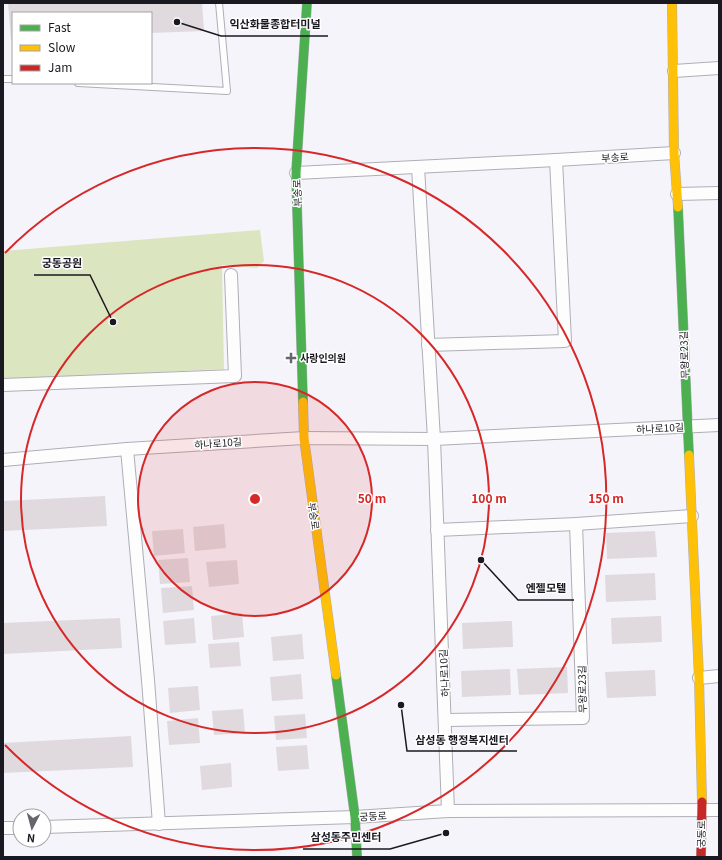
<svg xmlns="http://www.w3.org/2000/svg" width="722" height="860" font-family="Georgia,'Noto Sans KR',serif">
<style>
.green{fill:#dbe6c0}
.building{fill:#e0dade}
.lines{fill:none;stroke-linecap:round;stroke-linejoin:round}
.lane-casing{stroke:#afaeb5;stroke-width:8}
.street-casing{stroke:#afaeb5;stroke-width:14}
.fast-casing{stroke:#afaeb5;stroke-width:10}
.slow-casing{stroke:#afaeb5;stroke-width:10}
.jam-casing{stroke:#afaeb5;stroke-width:10}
.lane{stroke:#fefdfe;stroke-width:6}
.street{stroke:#fefdfe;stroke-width:12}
.fast{stroke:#4caf50;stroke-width:9}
.slow{stroke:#ffc107;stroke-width:9}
.jam{stroke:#c62828;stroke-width:9}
.ring{fill:none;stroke:#d62828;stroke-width:2}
.poi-dot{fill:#67666d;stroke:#fff;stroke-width:1.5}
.labels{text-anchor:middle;stroke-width:3;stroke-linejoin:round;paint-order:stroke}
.street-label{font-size:10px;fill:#1a1921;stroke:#fff}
.poi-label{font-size:10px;font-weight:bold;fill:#1a1921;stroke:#fff;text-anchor:start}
.centre{fill:#d62828;stroke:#fff;stroke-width:2}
.ring-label{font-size:12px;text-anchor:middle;font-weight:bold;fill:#d62828;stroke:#fff;stroke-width:3;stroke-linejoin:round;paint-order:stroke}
.leader{fill:none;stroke:#1a1921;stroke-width:1.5}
.callout-dot{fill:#1a1921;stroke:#fff;stroke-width:1.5}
.callout-label{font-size:11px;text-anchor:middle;font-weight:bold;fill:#1a1921;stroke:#fff;stroke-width:3;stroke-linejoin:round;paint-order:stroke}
</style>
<rect width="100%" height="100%" fill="#f5f4fa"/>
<path class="green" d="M260,230L264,261L257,268L222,265L224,369L3,380V251Z"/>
<g class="building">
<path d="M8,3H202L204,31L151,33V13H13V40H11Z"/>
<path d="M105,496L107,526L3,531V501Z"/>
<path d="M224,524L226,548L195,551L193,527Z"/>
<path d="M183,529L185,553L154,556L152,531Z"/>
<path d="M655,531L657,557L607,559L606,533Z"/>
<path d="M188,558L190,582L160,584L158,560Z"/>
<path d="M237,560L239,584L209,587L206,562Z"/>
<path d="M655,573L656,600L606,602L605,575Z"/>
<path d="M192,586L194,610L163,613L161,588Z"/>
<path d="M242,613L244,637L213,640L211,616Z"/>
<path d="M661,616L662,642L612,644L611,618Z"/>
<path d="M120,618L122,648L3,654V623Z"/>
<path d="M194,618L196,643L165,645L163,621Z"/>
<path d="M512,621L513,647L463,649L462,623Z"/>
<path d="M302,634L304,659L273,661L271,637Z"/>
<path d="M239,642L241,666L210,668L208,644Z"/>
<path d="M567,667L568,693L519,695L517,669Z"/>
<path d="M510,669L511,695L462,697L461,671Z"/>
<path d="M655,670L656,696L607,698L605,672Z"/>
<path d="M301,674L303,699L272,701L270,677Z"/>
<path d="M198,686L200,710L170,713L168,688Z"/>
<path d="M243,709L245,733L214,735L212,711Z"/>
<path d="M305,714L307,738L276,740L274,716Z"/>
<path d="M198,718L200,743L169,745L167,721Z"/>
<path d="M131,736L133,767L3,773V743Z"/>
<path d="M307,745L309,769L278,771L276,747Z"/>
<path d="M231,763L232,787L202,790L200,766Z"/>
</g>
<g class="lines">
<g class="lane-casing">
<g id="lane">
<path d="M3,79H13"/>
<path d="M78,83L227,91L219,3"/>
</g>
</g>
<g class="street-casing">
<g id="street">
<path d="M674,71L719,68"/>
<path d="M418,167L434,439L448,811"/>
<path d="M296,173L556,160L674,153"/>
<path d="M677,194L719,193"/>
<path d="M428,345L565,341L556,160"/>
<path d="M3,385L235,376L231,275"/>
<path d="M127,449L148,680L159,824"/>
<path d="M3,460L127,449L304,438L434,439L719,425"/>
<path d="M437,530L576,524L692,516"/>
<path d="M699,678L719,676"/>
<path d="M446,720L583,718L576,524"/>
<path d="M44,827L355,817L448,811L719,810"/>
<path d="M3,828H20"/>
</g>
</g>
<g class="fast-casing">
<g id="fast">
<path d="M678,207L689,455"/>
<path d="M303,402L296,173L307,3"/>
<path d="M336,675L355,817L357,857"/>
</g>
</g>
<g class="slow-casing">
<g id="slow">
<path d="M672,3L674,153L678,207"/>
<path d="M303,402L304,438L336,675"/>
<path d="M689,455L699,678L702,802"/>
</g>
</g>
<g class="jam-casing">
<path id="jam" d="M701,857L702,802"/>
</g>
<use href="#lane" class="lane"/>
<use href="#street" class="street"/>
<use href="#fast" class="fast"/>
<use href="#slow" class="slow"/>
<use href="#jam" class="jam"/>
</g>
<circle cx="255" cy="499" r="117" fill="#d62828" fill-opacity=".12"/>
<g class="ring">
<circle cx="255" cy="499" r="117"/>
<circle cx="255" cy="499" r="234"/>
<path d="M5 253A351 351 0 1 1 5 745"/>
</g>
<path class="poi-dot" d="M289 352h4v4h4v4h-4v4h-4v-4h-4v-4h4z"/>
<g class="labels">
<g class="street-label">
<text transform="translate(615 157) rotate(-4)" y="4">부송로</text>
<text transform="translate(297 193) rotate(-92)" y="4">부송로</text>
<text transform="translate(684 355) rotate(-92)" y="4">무왕로23길</text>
<text transform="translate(660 428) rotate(-3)" y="4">하나로10길</text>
<text transform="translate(218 443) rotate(-4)" y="4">하나로10길</text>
<text transform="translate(314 516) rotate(82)" y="4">부송로</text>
<text transform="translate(444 673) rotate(-93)" y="4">하나로10길</text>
<text transform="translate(582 689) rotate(-91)" y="4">무왕로23길</text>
<text transform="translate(373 816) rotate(-3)" y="4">궁동로</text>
<text transform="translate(701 834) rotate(-89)" y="4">궁동로</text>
</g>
<g class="poi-label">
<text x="300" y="362">사랑인의원</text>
</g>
</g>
<circle cx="255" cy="499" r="6" class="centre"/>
<g class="ring-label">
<text x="372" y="503">50 m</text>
<text x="489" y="503">100 m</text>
<text x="606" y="503">150 m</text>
</g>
<path class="leader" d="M177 22L221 36H328M113 322L90 275H34M481 560L518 600H574M401 705L407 751H517M446 833L390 849H303"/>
<g class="callout-dot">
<circle cx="177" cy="22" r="4"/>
<circle cx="113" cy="322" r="4"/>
<circle cx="481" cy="560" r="4"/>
<circle cx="401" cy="705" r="4"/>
<circle cx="446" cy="833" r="4"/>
</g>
<g class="callout-label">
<text x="275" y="28">익산화물종합터미널</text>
<text x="62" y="267">궁동공원</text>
<text x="546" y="592">엔젤모텔</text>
<text x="462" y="744">삼성동 행정복지센터</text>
<text x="346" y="841">삼성동주민센터</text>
</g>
<rect width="722" height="860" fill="none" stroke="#1a1921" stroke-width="8"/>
<rect x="12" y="12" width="140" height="72" fill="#ffffff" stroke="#a3a3a6"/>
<rect x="20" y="25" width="20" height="6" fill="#4caf50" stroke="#a3a3a6"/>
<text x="48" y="32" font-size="12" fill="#1a1921">Fast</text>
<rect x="20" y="45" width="20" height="6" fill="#ffc107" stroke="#a3a3a6"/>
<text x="48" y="52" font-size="12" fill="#1a1921">Slow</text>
<rect x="20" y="65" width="20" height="6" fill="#c62828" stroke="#a3a3a6"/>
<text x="48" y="72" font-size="12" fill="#1a1921">Jam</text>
<g transform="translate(32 828) rotate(186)"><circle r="19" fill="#ffffff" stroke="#a3a3a6"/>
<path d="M0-3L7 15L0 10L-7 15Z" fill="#67666d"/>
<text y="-6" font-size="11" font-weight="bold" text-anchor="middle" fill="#1a1921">N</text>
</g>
</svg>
